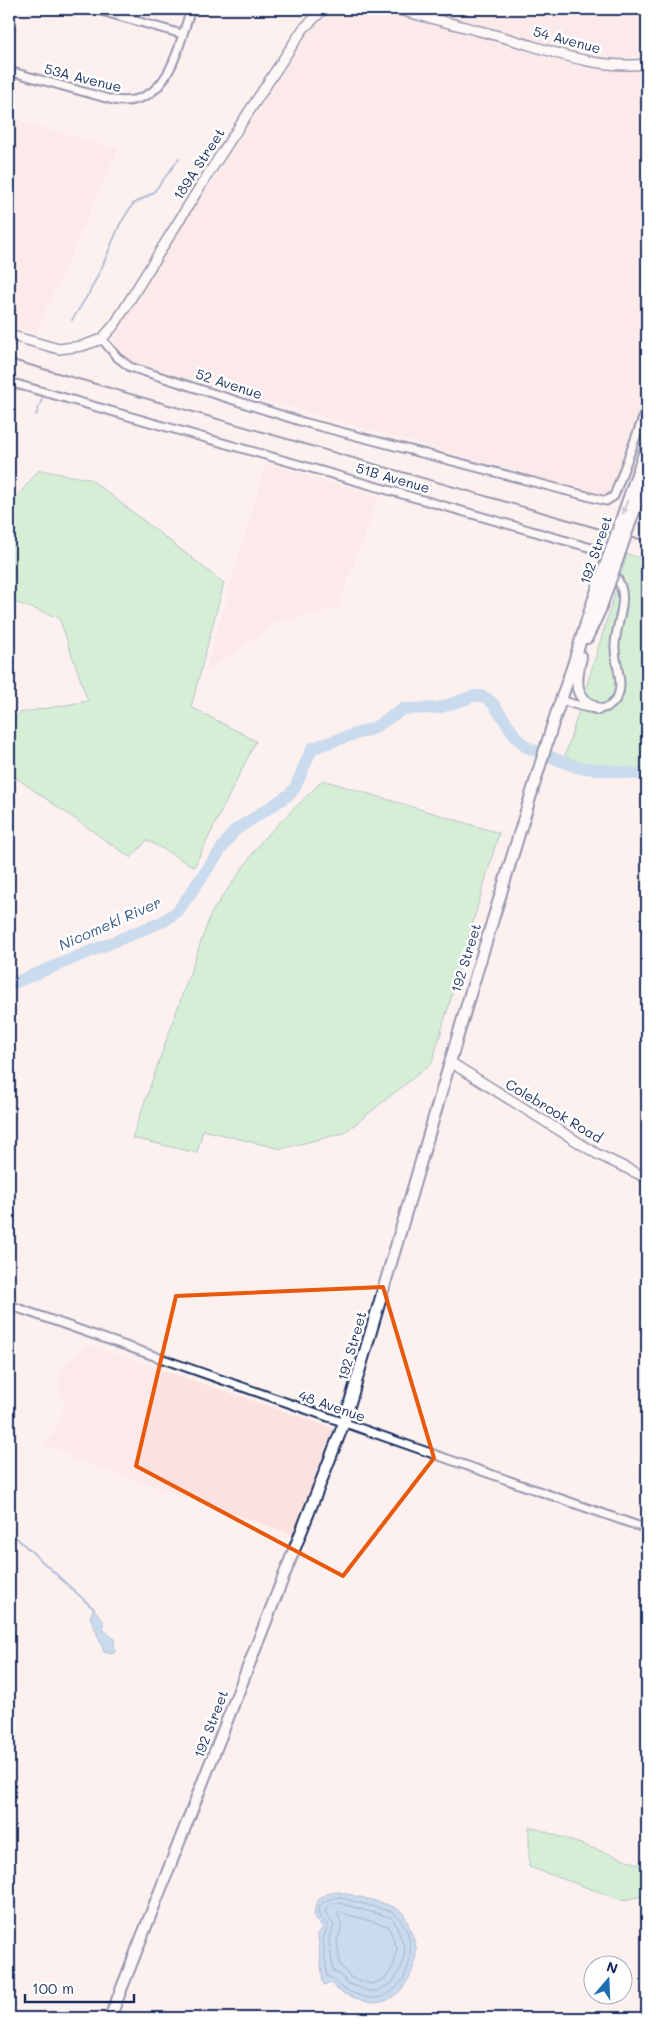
<svg xmlns="http://www.w3.org/2000/svg" width="656" height="2027" font-family="Mali,sans-serif">
<style>
.built{fill:#fbe1df}
.green{fill:#a6ebb7;stroke:#608d8a}
.water{fill:#8ac0e8;stroke:#5e86b1}
.lines{fill:none;stroke-linecap:round;stroke-linejoin:round}
.shore{stroke:#476995;stroke-width:1}
.stream{stroke:#5e86b1;stroke-width:2}
.river{stroke:#8ac0e8;stroke-width:12}
.minor-casing{stroke:#1b2f5e;stroke-width:11}
.tertiary-casing{stroke:#1b2f5e;stroke-width:12}
.secondary-casing{stroke:#1b2f5e;stroke-width:14}
.minor{stroke:#fff;stroke-width:7}
.tertiary{stroke:#fff;stroke-width:9}
.secondary{stroke:#fff;stroke-width:10}
.rail{stroke:#1b2f5e;stroke-width:2}
.secondary-bridge-casing{stroke:#1b2f5e;stroke-width:14;stroke-linecap:butt}
.secondary-bridge{stroke:#fff;stroke-width:10}
.oneway{fill:#8d97ae}
.marked{fill:none;stroke:#e8590c;stroke-width:4;stroke-linejoin:round}
.labels{text-anchor:middle;stroke-width:5;stroke-linejoin:round;paint-order:stroke}
.street-label{font-size:14px;fill:#1b2f5e;stroke:#fff}
.water-label{font-size:15px;font-style:italic;fill:#3c5a87;stroke:#fff}
</style>
<rect width="100%" height="100%" fill="#fdf1f0"/>
<filter id="ink" filterUnits="userSpaceOnUse"><feTurbulence type="fractalNoise" baseFrequency=".02" numOctaves="2"/><feDisplacementMap in="SourceGraphic" scale="10" xChannelSelector="R" yChannelSelector="G"/><feConvolveMatrix kernelMatrix="1 2 1 2 8 2 1 2 1" color-interpolation-filters="sRGB"/></filter>
<g filter="url(#ink)">
<g class="built">
<path d="M346,9H368L504,44L583,69L611,71L647,68V391L612,490L607,495H600L130,362L115,343V333L125,319L161,255L203,190L214,181L309,32L327,16Z"/>
<path d="M417,9H647V55L614,59L584,56Z"/>
<path d="M9,118L118,149L36,333L9,326Z"/>
<path d="M266,463L379,497L337,608L279,621L205,672Z"/>
<path d="M87,1344L333,1428L295,1535L71,1458L69,1453L45,1445L58,1425L65,1403L57,1384L65,1364Z"/>
</g>
<g class="green">
<path d="M39,470L90,479L224,583L191,707L256,741L194,867L147,840L131,858L9,773V728L19,713L88,701L59,618L9,600V506Z"/>
<path d="M627,554L647,560V776C614,773 596,772 565,756Z"/>
<path d="M323,780L499,833L432,1063L344,1133L281,1149L203,1130L197,1153L132,1138L211,913L263,839Z"/>
<path d="M529,1826L647,1867V1897L643,1896L622,1900L529,1867Z"/>
</g>
<g class="water">
<path d="M94,1609L103,1620V1629L114,1639L115,1652L112,1654L104,1652L90,1616Z"/>
<path d="M340,1892C353,1896 393,1903 402,1912C406,1916 408,1924 410,1929C412,1935 415,1941 416,1947C418,1971 400,2003 374,2003C368,2003 361,2000 355,1998C344,1994 337,1992 331,1982L324,1985L323,1983L318,1939V1934L323,1927L314,1918C314,1898 322,1893 340,1892Z"/>
</g>
<g class="lines">
<g class="shore">
<path d="M339,1897L392,1912C422,1931 414,1994 375,1998C366,1999 349,1992 341,1987C334,1982 336,1979 327,1976L323,1939L328,1926C326,1922 323,1921 320,1917C312,1904 330,1898 339,1897Z"/>
<path d="M339,1903L389,1917L394,1920L404,1946L405,1952L401,1969L391,1984L376,1991H369L347,1983L339,1974L333,1971L329,1939L334,1926L325,1911L330,1904Z"/>
<path d="M339,1912L388,1926L397,1948L394,1965L385,1979L371,1984L350,1977L340,1965L337,1941L342,1927L338,1915Z"/>
</g>
<g class="stream">
<path d="M72,320L89,293L102,267L120,224L133,204L153,193L179,159"/>
<path d="M36,415L42,399"/>
<path d="M9,1531L94,1609"/>
</g>
<path class="river" d="M9,985L164,921L178,911L234,831L290,794L295,788L312,748L374,728L403,709L438,708L474,696H482L488,699L494,705L517,738L526,747L576,767L647,775"/>
<g class="minor-casing">
<g id="minor">
<path d="M94,9L182,34"/>
<path d="M9,71L113,100C169,109 177,49 191,9"/>
<path d="M102,339L117,357L130,367L303,422L606,501L614,496L647,407"/>
<path d="M9,382L595,549C605,560 616,573 621,587C627,604 614,631 615,648C615,667 628,689 612,704C600,715 574,704 561,700"/>
<path d="M9,1305L647,1529"/>
</g>
</g>
<g class="tertiary-casing">
<g id="tertiary">
<path d="M395,9C434,19 474,29 513,40C560,54 597,69 647,64"/>
<path d="M9,335L59,349L82,346L102,339L115,324L201,185L303,29L324,9"/>
<path d="M450,1062L597,1154L647,1178"/>
</g>
</g>
<g class="secondary-casing">
<g id="secondary">
<path d="M587,638L600,610"/>
<path d="M581,657C575,681 573,698 598,709"/>
<path d="M110,2018L344,1423L471,991L554,720L573,665L591,607"/>
</g>
</g>
<use href="#minor" class="minor"/>
<use href="#tertiary" class="tertiary"/>
<use href="#secondary" class="secondary"/>
<path class="rail" d="M9,359L628,537L647,540"/>
<g class="secondary-bridge-casing">
<g id="secondary-bridge">
<path d="M591,607L647,445"/>
<path d="M600,610L647,474"/>
</g>
</g>
<use href="#secondary-bridge" class="secondary-bridge"/>
</g>
<defs><path id="oneway-solid" d="M-6-.8H1V-3.2L6.5 0L1 3.2V.8H-6Z" transform="scale(1.25)"/></defs>
<use class="oneway" href="#oneway-solid" transform="translate(625 507) rotate(109)"/>
</g>
<path d="M0 0H656V2027H0ZM383,1287L434,1458L343,1576L136,1466L176,1296Z" fill="#fdf1f0" fill-opacity=".55" fill-rule="evenodd"/>
<path class="marked" d="M383,1287L434,1458L343,1576L136,1466L176,1296Z"/>
<g class="labels">
<g class="street-label">
<text transform="translate(567 40) rotate(15)" y="5">54 Avenue</text>
<text transform="translate(83 78) rotate(14)" y="5">53A Avenue</text>
<text transform="translate(199 164) rotate(-57)" y="5">189A Street</text>
<text transform="translate(229 384) rotate(18)" y="5">52 Avenue</text>
<text transform="translate(393 478) rotate(16)" y="5">51B Avenue</text>
<text transform="translate(596 550) rotate(-71)" y="5">192 Street</text>
<text transform="translate(466 958) rotate(-73)" y="5">192 Street</text>
<text transform="translate(554 1111) rotate(31)" y="5">Colebrook Road</text>
<text transform="translate(352 1346) rotate(-74)" y="5">192 Street</text>
<text transform="translate(332 1406) rotate(19)" y="5">48 Avenue</text>
<text transform="translate(211 1724) rotate(-69)" y="5">192 Street</text>
</g>
<g class="water-label">
<text transform="translate(110 924) rotate(-24)" y="5">Nicomekl River</text>
</g>
</g>
<rect width="656" height="2027" fill="none" stroke="#fff" stroke-width="30"/>
<rect x="15" y="15" width="626" height="1997" fill="none" stroke="#1b2f5e" stroke-width="2" filter="url(#ink)"/>
<g transform="translate(608 1980) rotate(19)"><circle r="24" fill="#ffffff" stroke="#a4acbf"/>
<path d="M0-4L9 19L0 12L-9 19Z" fill="#1f6fb2"/>
<text y="-8" font-size="14" font-weight="bold" text-anchor="middle" fill="#1b2f5e">N</text>
</g>
<path d="M25 1994v8h109v-8" fill="none" stroke="#1b2f5e" stroke-width="2.5"/>
<text x="32" y="1994" font-size="15" fill="#1b2f5e" stroke="#ffffff" stroke-width="4" paint-order="stroke">100 m</text>
</svg>
